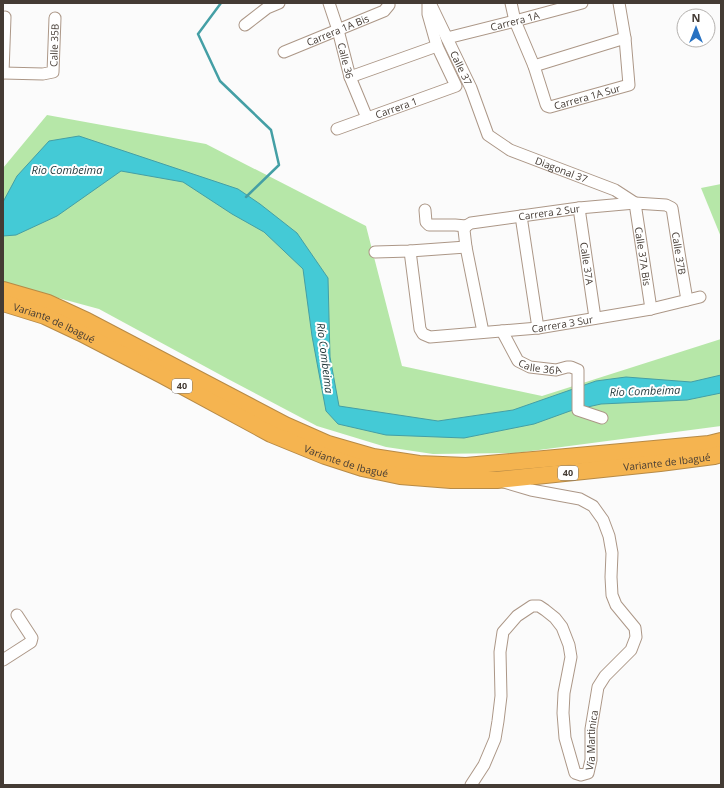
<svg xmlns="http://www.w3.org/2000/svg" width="724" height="788" font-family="'Open Sans',sans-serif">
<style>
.green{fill:#b6e7a8}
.water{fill:#44cad6;stroke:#449fa5}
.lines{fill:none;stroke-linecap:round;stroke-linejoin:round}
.stream{stroke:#449fa5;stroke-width:2.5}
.minor-casing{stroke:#ac9787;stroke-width:13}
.highway-casing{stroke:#b78a46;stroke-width:18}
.minor{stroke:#fff;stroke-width:11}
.highway{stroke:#f5b450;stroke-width:16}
.labels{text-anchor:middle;stroke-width:4;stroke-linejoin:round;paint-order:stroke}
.shield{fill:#fff;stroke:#7c7671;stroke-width:1}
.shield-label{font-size:9px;font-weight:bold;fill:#443b34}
.street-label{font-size:10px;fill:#443b34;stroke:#fff}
.water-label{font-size:11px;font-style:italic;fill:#1f3538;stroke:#fff}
</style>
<rect width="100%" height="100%" fill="#fbfbfb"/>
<g class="green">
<path d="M47,115L206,144L366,226L402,366L542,396L721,339V426L516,453L433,454L386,447L317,426L228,379L99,309L3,283V168Z"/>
<path d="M721,184V237L701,188Z"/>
</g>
<path class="water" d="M79,136L238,189L260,204L297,233L328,278L330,357L339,406L438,421L513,410L596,381L626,377L691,382L721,375V393L687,400L601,404L570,411L534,424L464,438L386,435L338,424L326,411L312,336L303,269L264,232L232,214L183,182L121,171L57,216L16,235L3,236V202L17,176L49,141Z"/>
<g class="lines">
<path class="stream" d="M221,3L198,34L220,81L246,106L271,130L279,165L246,197"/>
<g class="minor-casing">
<g id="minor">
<path id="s1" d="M329,3L338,30L350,77L367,118"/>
<path id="s2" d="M430,3L471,88L488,135L510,150L615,190L635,203L651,309"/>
<path id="s3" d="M511,3L515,21L534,66L546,104L547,106L550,107L629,85L625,38L619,3"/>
<path d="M245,25L267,8L279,3"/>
<path id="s4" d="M447,38L515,21L582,3"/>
<path id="s5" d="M284,52L384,11L389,5L388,3"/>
<path d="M534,66L625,38"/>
<path id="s6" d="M3,73L43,74L53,72L55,18"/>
<path d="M3,73L5,17"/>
<path d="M350,77L437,46"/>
<path id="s7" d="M337,129L456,86L437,46L428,14V3"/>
<path id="s8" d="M579,208L595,318"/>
<path id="s9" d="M425,210L426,222L429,225H455L466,226L471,223L579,208L635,203L666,205L672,208L680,259L687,300"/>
<path d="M521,216L538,328"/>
<path d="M466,226L464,230L466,247L483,332"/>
<path id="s10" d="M410,251L420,329L423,334L430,337L538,328L651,309L700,297"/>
<path d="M375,252L410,251L466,247"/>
<path id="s11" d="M502,331L518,361L530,367L556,370L567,367H571L578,370V410L602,418"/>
<path d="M3,660L31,642L32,638L17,615"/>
<path id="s12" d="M471,785L484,765L495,739L498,721L501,696L500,652L503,632L517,616L532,606H539L545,610L555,618L562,627L569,645L571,657L564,693L563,713L565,738L575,773L581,775L588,773L591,760V729L598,687L605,676L631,650L636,637L635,628L616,605L612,595L611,577L612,553L609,536L603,520L593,506L580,499L531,490L504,482"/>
</g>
</g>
<g class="highway-casing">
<g id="highway">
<path d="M3,290L48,303L87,321L285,425L328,444L373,457L419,464L466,466L709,444L721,441"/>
<path id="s13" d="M3,303L45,316L81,333L162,375L271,434L325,456L362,468L400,476L451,480H497L660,463L714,456L721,454"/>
</g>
</g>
<use href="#minor" class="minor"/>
<use href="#highway" class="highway"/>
</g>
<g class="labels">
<g class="shield">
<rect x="172" y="379" width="20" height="14" rx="3"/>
<rect x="558" y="466" width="20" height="14" rx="3"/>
</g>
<g class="shield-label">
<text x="182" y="389">40</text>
<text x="568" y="476">40</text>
</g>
<g class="street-label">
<text dy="4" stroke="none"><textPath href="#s4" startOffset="70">Carrera 1A</textPath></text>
<text dy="4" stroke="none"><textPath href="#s5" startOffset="58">Carrera 1A Bis</textPath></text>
<text dy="4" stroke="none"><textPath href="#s6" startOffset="77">Calle 35B</textPath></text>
<text dy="4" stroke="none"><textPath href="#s1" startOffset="60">Calle 36</textPath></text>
<text dy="4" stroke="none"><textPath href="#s2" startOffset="72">Calle 37</textPath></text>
<text dy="4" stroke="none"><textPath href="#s3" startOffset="151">Carrera 1A Sur</textPath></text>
<text dy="4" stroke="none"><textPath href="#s7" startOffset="63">Carrera 1</textPath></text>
<text dy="4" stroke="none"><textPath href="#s2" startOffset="226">Diagonal 37</textPath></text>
<text dy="4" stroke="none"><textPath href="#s9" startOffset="138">Carrera 2 Sur</textPath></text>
<text dy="4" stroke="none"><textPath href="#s9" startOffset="308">Calle 37B</textPath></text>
<text dy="4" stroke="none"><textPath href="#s2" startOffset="361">Calle 37A Bis</textPath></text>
<text dy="4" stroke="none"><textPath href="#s8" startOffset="56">Calle 37A</textPath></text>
<text dy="4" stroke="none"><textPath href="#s13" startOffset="55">Variante de Ibagué</textPath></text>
<text dy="4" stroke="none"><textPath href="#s10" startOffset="225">Carrera 3 Sur</textPath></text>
<text dy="4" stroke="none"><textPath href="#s11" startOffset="57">Calle 36A</textPath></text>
<text dy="4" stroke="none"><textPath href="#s13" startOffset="379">Variante de Ibagué</textPath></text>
<text dy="4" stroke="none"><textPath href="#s13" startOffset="703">Variante de Ibagué</textPath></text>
<text dy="4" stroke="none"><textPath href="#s12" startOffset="434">Vía Martinica</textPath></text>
</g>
<g class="water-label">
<text x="67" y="174">Rio Combeima</text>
<text transform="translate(325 358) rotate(83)" y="4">Río Combeima</text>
<text transform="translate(645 391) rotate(-2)" y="4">Río Combeima</text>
</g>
</g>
<rect width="724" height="788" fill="none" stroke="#443b34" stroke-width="8"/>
<g transform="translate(696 28)"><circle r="19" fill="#ffffff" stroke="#b4b1ae"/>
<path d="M0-3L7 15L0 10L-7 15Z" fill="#2872c2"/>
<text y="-6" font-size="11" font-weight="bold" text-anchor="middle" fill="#443b34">N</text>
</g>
</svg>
